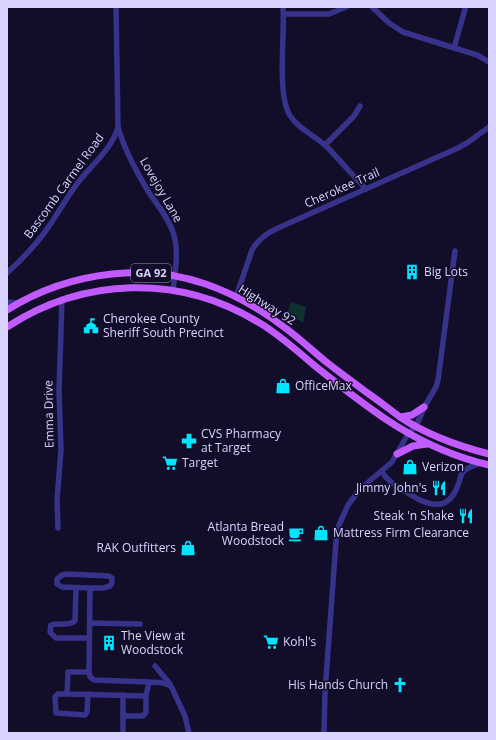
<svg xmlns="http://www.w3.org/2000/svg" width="496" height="740" font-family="'Open Sans',sans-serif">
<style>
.green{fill:#0f3231}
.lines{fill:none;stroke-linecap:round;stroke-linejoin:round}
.minor{stroke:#37338b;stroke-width:5.5}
.major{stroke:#c25bff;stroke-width:7}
.labels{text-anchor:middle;stroke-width:3;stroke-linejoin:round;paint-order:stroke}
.shield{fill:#120d28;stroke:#9d98be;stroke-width:1}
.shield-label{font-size:11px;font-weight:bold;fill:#d9d4ff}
.street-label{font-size:12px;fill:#d9d4ff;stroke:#120d28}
.poi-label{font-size:12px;fill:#d9d4ff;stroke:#120d28;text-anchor:start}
</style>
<rect width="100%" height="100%" fill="#120d28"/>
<path class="green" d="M291,302L306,307L303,323L287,313Z"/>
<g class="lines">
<g class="minor">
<path d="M283,7C285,34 277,92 289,114C297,128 314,135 326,146C340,160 352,175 366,189"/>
<path d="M372,7L389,23L403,32L477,55L489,62"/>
<path d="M284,14H329L346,7"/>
<path d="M454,48L465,9"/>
<path d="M118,127C124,149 136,171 148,191C157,205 169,218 174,235C179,253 175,272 173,290"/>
<path d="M325,145L354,116L360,106"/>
<path d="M7,273C19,262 31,250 41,237C54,221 64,201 77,184C90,166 112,150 118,127L116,7"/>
<path d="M236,297L252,250C258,239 267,233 278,228L458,148L467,143L489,127"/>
<path d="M7,302L18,303"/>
<path d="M382,472C389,483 400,488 411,495C430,507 449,511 458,485C460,481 460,474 464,471C468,467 475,465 481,463"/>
<path d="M58,528L57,500L61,450L59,391L62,299"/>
<path d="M76,588L75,621C68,627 59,622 51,625L50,632L56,638H89"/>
<path d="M90,623L140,624"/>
<path d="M155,666L170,684"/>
<path d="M89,672L90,588L62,587L57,584V579L62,575L67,574L109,576L112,578V583L110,586L103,588H90"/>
<path d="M149,682L146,696L67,694L68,672H89L90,677L94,680L149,682C157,682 164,682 171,686L185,716L189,733"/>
<path d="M67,694H58L55,697L56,713L85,715L87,712L88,694"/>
<path d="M123,695V713L126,716H143L146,712V696"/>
<path d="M123,730V713"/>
<path d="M324,733L325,692L336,542L339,525L348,505L360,489L392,462L408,434L416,426L426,404L436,387L438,380L455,251"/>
</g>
<g class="major">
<path d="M7,310C39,290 74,278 112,274C179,266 236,290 288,330C301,340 313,351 325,361C339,372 353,382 366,392C378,400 389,409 400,417C427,435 458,446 489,454"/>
<path d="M7,327C84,277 179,274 258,322C279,334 297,351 315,366C370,410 419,449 489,465"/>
<path d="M401,417L412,415L424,407"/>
<path d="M397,454L413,446L427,444"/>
</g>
</g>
<defs>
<g id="building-bare" transform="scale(1.2)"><path d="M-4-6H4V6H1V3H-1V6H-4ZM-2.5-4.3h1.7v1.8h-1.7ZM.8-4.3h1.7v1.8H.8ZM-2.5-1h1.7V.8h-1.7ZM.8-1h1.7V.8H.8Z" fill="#00e5ff" stroke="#120d28" stroke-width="2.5" paint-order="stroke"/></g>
<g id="civic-bare" transform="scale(1.2)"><path d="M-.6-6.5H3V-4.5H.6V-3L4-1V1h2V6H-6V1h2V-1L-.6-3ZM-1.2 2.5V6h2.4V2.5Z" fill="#00e5ff" stroke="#120d28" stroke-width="2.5" paint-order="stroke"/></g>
<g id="shop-bare" transform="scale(1.2)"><path d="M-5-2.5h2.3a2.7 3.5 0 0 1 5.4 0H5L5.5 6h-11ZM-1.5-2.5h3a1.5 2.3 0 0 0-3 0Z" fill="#00e5ff" stroke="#120d28" stroke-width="2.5" paint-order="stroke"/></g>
<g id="pharmacy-bare" transform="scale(1.2)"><path d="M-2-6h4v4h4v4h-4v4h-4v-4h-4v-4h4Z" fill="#00e5ff" stroke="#120d28" stroke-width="2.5" paint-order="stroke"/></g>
<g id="supermarket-bare" transform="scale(1.2)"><path d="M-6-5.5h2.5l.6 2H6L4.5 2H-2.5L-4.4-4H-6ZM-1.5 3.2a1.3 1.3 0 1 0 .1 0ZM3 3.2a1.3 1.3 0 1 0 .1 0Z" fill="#00e5ff" stroke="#120d28" stroke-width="2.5" paint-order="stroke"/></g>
<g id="restaurant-bare" transform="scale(1.2)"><path d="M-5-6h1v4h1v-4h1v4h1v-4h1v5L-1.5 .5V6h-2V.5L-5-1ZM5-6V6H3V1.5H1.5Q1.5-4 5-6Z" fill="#00e5ff" stroke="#120d28" stroke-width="2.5" paint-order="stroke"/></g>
<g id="cafe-bare" transform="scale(1.2)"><path d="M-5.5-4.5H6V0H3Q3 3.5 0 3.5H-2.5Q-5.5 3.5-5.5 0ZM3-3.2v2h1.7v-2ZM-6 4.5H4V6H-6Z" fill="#00e5ff" stroke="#120d28" stroke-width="2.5" paint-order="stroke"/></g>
<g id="church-bare" transform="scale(1.2)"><path d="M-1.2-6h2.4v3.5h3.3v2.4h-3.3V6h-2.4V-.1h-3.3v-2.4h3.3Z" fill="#00e5ff" stroke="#120d28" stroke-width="2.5" paint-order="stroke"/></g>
</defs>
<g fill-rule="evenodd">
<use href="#building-bare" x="412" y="272"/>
<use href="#civic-bare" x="91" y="326"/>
<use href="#shop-bare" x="283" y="386"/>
<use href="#pharmacy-bare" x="189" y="441"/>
<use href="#supermarket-bare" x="170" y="463"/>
<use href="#shop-bare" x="410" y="467"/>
<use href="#restaurant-bare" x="439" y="488"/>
<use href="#restaurant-bare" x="466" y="516"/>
<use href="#shop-bare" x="321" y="533"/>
<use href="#cafe-bare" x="296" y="534"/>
<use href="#shop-bare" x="188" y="548"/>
<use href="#supermarket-bare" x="271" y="642"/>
<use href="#building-bare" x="109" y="643"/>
<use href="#church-bare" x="400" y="685"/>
</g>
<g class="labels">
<rect class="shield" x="131" y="264" width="40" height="18" rx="3"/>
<g class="shield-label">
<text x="151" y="277">GA 92</text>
</g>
<g class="street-label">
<text transform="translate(64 186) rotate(-54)" y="4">Bascomb Carmel Road</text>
<text transform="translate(342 188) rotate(-24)" y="4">Cherokee Trail</text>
<text transform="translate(161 190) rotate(60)" y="4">Lovejoy Lane</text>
<text transform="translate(267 305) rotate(32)" y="4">Highway 92</text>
<text transform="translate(49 414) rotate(-91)" y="4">Emma Drive</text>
</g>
<g class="poi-label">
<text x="424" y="276">Big Lots</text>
<text x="103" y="323">Cherokee County<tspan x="103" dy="14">Sheriff South Precinct</tspan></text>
<text x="295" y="390">OfficeMax</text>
<text x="201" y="438">CVS Pharmacy<tspan x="201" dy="14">at Target</tspan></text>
<text x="182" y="467">Target</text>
<text x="422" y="471">Verizon</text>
<text x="427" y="492" text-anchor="end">Jimmy John's</text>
<text x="454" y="520" text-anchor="end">Steak 'n Shake</text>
<text x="284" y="531" text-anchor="end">Atlanta Bread<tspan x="284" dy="14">Woodstock</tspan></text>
<text x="333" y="537">Mattress Firm Clearance</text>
<text x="176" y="552" text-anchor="end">RAK Outfitters</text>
<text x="121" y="640">The View at<tspan x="121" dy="14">Woodstock</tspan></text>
<text x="283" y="646">Kohl's</text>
<text x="388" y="689" text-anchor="end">His Hands Church</text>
</g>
</g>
<rect width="496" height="740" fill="none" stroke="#d9d4ff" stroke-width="16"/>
</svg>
